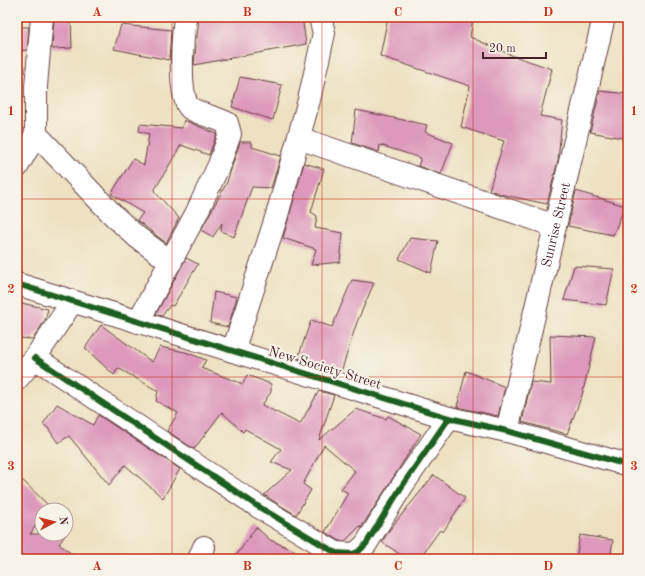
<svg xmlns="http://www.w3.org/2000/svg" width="645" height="576" font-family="'Old Standard TT',serif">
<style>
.building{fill:#d9b}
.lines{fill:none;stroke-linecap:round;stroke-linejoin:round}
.minor-casing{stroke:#633c42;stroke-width:24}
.minor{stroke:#fff;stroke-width:22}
.cycleway-casing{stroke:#f7f3e8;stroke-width:8}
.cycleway{stroke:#1b5e20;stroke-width:6}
.grid{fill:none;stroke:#c8321e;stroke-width:1;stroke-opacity:0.55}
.labels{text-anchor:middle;stroke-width:4;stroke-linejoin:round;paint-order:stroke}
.street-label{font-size:14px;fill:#4a1f2b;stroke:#f7f3e8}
.neatline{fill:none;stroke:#c8321e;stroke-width:1.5}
.grid-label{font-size:13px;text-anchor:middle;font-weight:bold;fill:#c8321e}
</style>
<rect width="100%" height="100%" fill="#f7f3e8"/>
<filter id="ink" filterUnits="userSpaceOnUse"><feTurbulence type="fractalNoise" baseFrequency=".025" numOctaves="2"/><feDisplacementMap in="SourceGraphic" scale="8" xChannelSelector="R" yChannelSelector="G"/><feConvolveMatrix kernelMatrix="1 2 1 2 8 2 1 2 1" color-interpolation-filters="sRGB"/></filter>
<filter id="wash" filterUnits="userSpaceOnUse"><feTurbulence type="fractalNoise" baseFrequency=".012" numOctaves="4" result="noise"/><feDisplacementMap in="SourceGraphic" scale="16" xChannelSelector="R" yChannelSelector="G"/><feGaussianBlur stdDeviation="0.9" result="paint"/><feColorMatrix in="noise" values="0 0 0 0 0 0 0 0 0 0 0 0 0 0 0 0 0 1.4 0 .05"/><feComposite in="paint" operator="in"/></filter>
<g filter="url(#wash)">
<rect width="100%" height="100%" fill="#eee1c1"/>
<g id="blocks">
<g class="building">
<path d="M54,17L71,20L72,48L52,49Z"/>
<path d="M199,17H302L306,44L194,65Z"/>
<path d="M388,17H473L470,37L511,55L552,69L540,116L562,120L558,160L547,204L504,195L489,190L504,141L461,127L470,86L380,56Z"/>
<path d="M121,25L171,30L169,60L114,49Z"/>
<path d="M17,27H29L27,50L17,51Z"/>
<path d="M240,77L282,85L273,120L232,107Z"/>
<path d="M600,91L628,94V139L590,132Z"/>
<path d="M356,110L427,125L425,132L453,143L441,174L418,166L421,158L380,145L379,152L352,143Z"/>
<path d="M184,120L217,134L209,155L181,145L154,191L179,218L166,243L137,220L143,213L111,194L133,159L144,165L149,134L139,131L140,124L182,128Z"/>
<path d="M240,142H252V147L281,156L271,188L252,187L234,237L221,231L222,223L213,237L201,230L227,182Z"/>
<path d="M304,163L324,169L311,212L317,216L315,228L343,233L340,262L311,265L316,249L283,238Z"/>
<path d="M576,191L625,206L613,235L568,226Z"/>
<path d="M410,238L438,241L431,273L399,259Z"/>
<path d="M186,258L198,264L173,306L170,305L162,316L156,314Z"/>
<path d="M574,266L614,269L606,305L564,300Z"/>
<path d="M352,280L374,283L357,322L341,372L298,358L311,320L332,327Z"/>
<path d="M214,292L237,297L228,327L210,323Z"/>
<path d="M17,302L48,309L45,320L33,339L17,338Z"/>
<path d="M101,325L152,362L160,347L185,352L206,360L201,368L243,384L247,375L271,384V392L262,405L300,424L319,391L334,395L319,440L356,409L386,419L388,416L421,434L361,528L360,526L345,541H340L325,532L348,493L341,489L355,471L324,445L303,484L311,490L296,515L264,495L292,470L271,462L281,449L245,429L243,432L222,412L194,449L167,431L178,413L156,401L158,391L118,368L114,375L85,348Z"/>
<path d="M550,335L596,337L582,395L567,434L522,422L531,382L551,384Z"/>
<path d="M466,371L505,387L498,416L457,407Z"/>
<path d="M57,404L93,425L98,415L180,469L163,498L125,465L109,485L69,436L58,443L48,428L43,424Z"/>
<path d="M17,475L47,504V510H42V517L30,534H66L59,544L78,559H30L18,552L17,553Z"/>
<path d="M434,475L465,498L443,532L440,530L419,559H407L382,542L390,529Z"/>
<path d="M256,527L270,540L314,559H234Z"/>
<path d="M580,535L613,540L610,559H576Z"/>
</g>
</g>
</g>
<g filter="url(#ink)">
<use href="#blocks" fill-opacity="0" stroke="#633c42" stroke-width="1"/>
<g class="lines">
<g class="minor-casing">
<g id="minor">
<path d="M36,134L114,216L137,237L171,262"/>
<path d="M299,138L555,226"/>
<path d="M17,167L36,134V86L42,17"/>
<path d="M17,284L449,418L507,431L628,465"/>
<path d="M138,322L196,214L219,165L230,134L227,123C217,118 199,114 190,108C177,97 183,34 185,17"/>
<path d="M233,351L277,215L309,100L324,33L320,17"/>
<path d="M35,358L259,507L336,553L352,554L358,552L366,544L402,486L449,418"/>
<path d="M17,379L35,358L72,302"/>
<path id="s1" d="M507,431L604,17"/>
<path d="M199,559L204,547"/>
</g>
</g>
<use href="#minor" class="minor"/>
<g class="cycleway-casing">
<g id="cycleway">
<path d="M17,284L449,418L507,431L628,465"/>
<path d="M35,358L259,507L336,553L352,554L358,552L366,544L402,486L449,418"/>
</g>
</g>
<use href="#cycleway" class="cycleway"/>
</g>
</g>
<path class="grid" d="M172,17V559M322,17V559M473,17V559M17,199H628M17,377H628"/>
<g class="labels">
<g class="street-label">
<text dy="5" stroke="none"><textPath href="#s1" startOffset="212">Sunrise Street</textPath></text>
<text transform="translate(325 367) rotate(17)" y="5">New Society Street</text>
</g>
</g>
<rect width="645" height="576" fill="none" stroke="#f7f3e8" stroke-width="44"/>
<g transform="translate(54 522) rotate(83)"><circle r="19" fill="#f7f3e8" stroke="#b29e9c"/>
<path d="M0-3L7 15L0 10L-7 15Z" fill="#c8321e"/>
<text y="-6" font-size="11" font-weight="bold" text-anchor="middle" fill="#4a1f2b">N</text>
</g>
<path d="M483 52v6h63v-6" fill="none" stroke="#4a1f2b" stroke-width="2"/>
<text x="489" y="52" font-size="12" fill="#4a1f2b" stroke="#f7f3e8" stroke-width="3" paint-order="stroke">20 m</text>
<rect x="22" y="22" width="601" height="532" class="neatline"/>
<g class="grid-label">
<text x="97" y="16">A</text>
<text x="247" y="16">B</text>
<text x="398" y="16">C</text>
<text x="548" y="16">D</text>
<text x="11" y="115">1</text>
<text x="634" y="115">1</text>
<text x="11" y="293">2</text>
<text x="634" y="293">2</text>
<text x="11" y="470">3</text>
<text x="634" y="470">3</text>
<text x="97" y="570">A</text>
<text x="247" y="570">B</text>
<text x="398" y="570">C</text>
<text x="548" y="570">D</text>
</g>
</svg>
